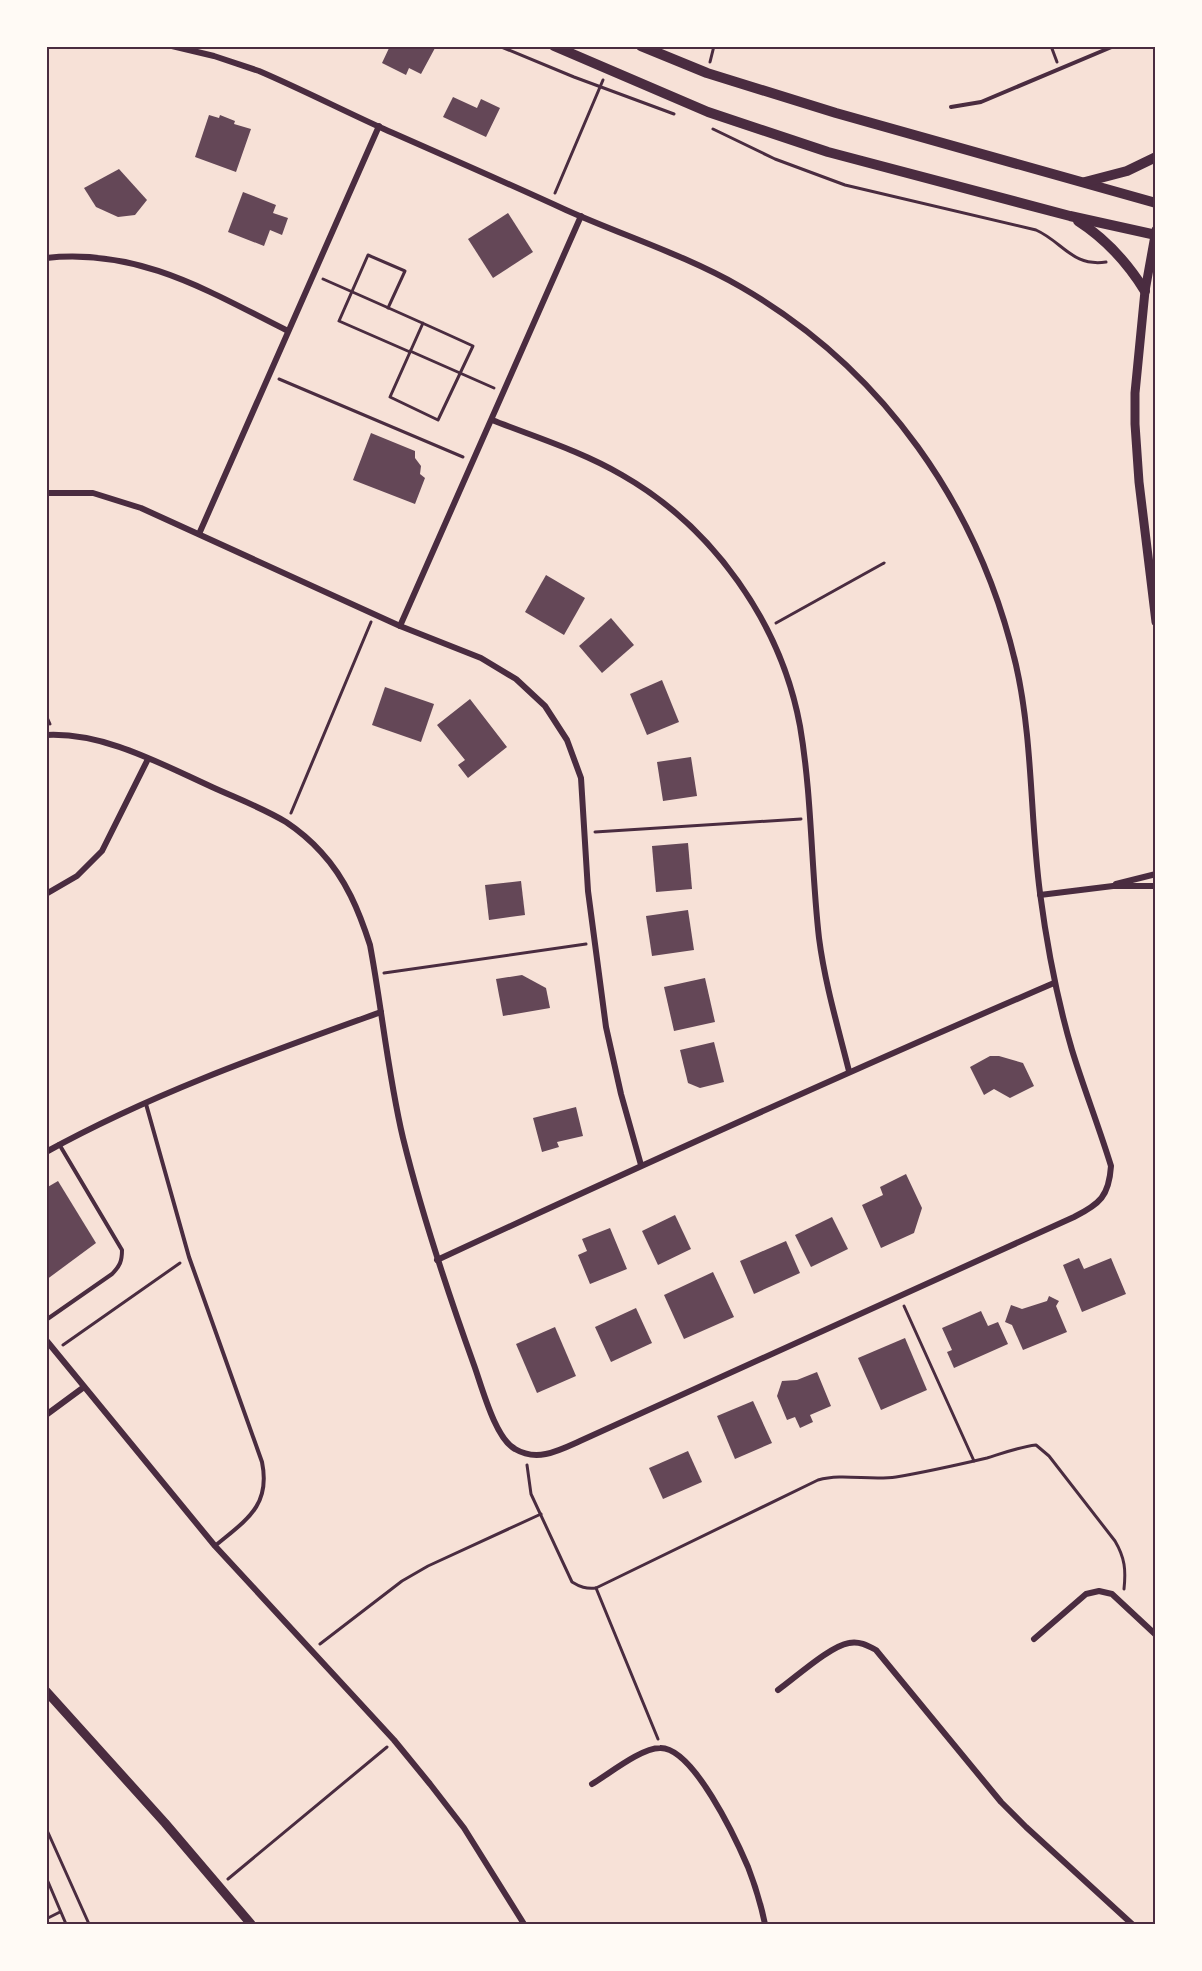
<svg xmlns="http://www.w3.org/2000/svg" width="1202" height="1971" font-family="Montserrat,sans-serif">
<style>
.building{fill:#644757}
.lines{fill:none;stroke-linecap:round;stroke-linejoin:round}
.path{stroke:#4a2c40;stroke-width:3}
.service{stroke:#4a2c40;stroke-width:4}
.minor{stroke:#4a2c40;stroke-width:6}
.tertiary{stroke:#4a2c40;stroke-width:9}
.secondary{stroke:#4a2c40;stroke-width:10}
.neatline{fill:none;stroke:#4a2c40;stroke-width:2}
</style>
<rect width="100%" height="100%" fill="#f7e1d7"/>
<g class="building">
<path d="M390,46H432L435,48L421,74L409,68L406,75L382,63Z"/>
<path d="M453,97L477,108L481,99L500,108L486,137L443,117Z"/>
<path d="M209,115L219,118L220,115L235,121L234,124L251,129L236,172L195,157Z"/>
<path d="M119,169L147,200L135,215L118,217L96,207L84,188Z"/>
<path d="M243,192L276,205L273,213L288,218L282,235L270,230L264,246L228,232Z"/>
<path d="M508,213L533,252L493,278L468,239Z"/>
<path d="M371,433L415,451V458L421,466L420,474L425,478L415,504L353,480Z"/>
<path d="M546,575L585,598L564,635L525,612Z"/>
<path d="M611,618L634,645L602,673L579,646Z"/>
<path d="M662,680L679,722L647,735L630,694Z"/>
<path d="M385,687L434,704L421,742L372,725Z"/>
<path d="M470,699L507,747L468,778L458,765L465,760L437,725Z"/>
<path d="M691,757L697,796L663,801L657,762Z"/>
<path d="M688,843L692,889L656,892L652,846Z"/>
<path d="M521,881L525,915L489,920L485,885Z"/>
<path d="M688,910L694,950L652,956L646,916Z"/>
<path d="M522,975L546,988L550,1008L503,1016L496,979Z"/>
<path d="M705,978L715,1022L674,1031L664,987Z"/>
<path d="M714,1042L724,1082L700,1088L688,1083L680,1050Z"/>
<path d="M990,1056H999L1023,1063L1034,1086L1010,1098L994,1089L984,1095L970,1067Z"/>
<path d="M576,1107L583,1136L557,1142L559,1147L542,1152L533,1118Z"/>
<path d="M906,1174L922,1208L914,1233L881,1248L862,1205L883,1195L880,1187Z"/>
<path d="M58,1181L96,1243L46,1280V1188Z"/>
<path d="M675,1215L691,1249L658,1265L642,1231Z"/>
<path d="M832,1217L848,1249L811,1267L795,1235Z"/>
<path d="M610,1228L627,1269L590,1284L578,1255L587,1251L582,1239Z"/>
<path d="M786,1241L800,1273L754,1294L740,1261Z"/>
<path d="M1079,1258L1084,1269L1111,1258L1126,1294L1082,1312L1063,1265Z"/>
<path d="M713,1272L734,1317L684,1339L664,1295Z"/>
<path d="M1049,1296L1059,1301L1056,1306L1067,1332L1023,1350L1012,1325L1005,1322L1011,1305L1022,1309L1047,1301Z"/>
<path d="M636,1308L652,1343L611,1362L595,1327Z"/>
<path d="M981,1311L988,1326L998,1322L1008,1344L954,1368L947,1352L952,1350L942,1328Z"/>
<path d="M555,1327L576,1376L537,1393L516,1344Z"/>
<path d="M905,1338L927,1390L881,1410L858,1358Z"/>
<path d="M817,1372L831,1406L810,1415L813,1422L800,1428L795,1417L787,1420L777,1396L782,1381L797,1380Z"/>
<path d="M753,1401L772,1443L735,1459L717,1416Z"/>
<path d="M688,1451L702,1482L663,1499L649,1468Z"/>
</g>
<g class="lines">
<g class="path">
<path d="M499,46L574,77L674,114"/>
<path d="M1051,46L1057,62"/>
<path d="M710,62L714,46"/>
<path d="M713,129L775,159L845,185L1036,230C1063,242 1072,267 1106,262"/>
<path d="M555,193L603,80"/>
<path d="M323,279C373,301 423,323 473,346L438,420L390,397L423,323"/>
<path d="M388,308L405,271L368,255L339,321L410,352"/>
<path d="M410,351L494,388"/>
<path d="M279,379L463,457"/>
<path d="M776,623L884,563"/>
<path d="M46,715L50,724"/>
<path d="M291,813L371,622"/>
<path d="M595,832L801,819"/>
<path d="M384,973L586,944"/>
<path d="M904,1306L974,1461"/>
<path d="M63,1345L180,1263"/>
<path d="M527,1465L531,1494L572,1582C580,1587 586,1589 596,1588L818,1480C843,1473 870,1481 896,1477C926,1472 957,1465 987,1458C1003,1453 1019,1447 1036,1445L1049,1456L1115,1541C1125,1558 1126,1570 1124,1589"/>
<path d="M596,1588L658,1739"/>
<path d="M320,1644L402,1581L428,1566L541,1514"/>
<path d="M46,1828L89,1924"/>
<path d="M46,1877L66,1924"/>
<path d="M228,1879L387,1747"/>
<path d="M46,1919L60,1912"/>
</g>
<g class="service">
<path d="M951,107L981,102L1114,46"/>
<path d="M146,1104L189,1257L262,1462C271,1506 246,1520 215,1546"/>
<path d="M46,1320L112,1274C120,1266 122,1261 122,1250L59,1144"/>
</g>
<g class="minor">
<path d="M46,258C139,248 208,291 288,331"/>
<path d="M492,420C535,437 581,451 622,475C713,527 781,623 800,726C812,796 811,868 819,938C825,984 838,1027 849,1071"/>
<path d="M46,493H93L141,508L400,626L481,658L516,679L545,706L567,740L581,778L588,891L606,1027L621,1094L641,1165"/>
<path d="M199,534L379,126"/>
<path d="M400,626L581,216"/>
<path d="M46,735C104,732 161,764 212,787C236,798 263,808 286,822C298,830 312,842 321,852C346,879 359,911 370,945C382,1009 388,1075 403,1138C422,1215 447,1290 474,1365C482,1387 495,1438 515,1449C537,1462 558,1451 580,1441L1074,1217C1100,1204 1109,1196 1111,1166C1099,1127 1084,1089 1072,1050C1057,999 1047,946 1040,893C1030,818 1033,740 1016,665C979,506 883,369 741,287C685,255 624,236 566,210C505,182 445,156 384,129C342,110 301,89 259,71L214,56L172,46"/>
<path d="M1116,884L1156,874"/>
<path d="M46,894L77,876L102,851L148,759"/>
<path d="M1040,895L1113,886H1156"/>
<path d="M46,1152C153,1093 267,1053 381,1012"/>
<path d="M437,1260C642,1165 847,1072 1054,983"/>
<path d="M46,1340L215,1546L394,1740L430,1784L464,1828L524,1924"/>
<path d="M46,1415L84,1387"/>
<path d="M1034,1639L1086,1594L1099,1591L1112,1594L1156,1635"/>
<path d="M778,1690C795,1678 830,1646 849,1643C859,1641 867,1645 876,1650L1001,1802L1026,1827L1132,1924"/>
<path d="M592,1784C609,1774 641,1748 660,1748C693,1747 736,1839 748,1867C755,1885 761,1905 765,1924"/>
</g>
<g class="tertiary">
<path d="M1156,230L1145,291L1135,393V424L1139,482L1156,622"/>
<path d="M46,1691L165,1823L251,1924"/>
</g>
<g class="secondary">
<path d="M554,46L708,112L828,152L1070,216L1156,235"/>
<path d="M641,46L707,73L836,113L1156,203"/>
<path d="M1085,182L1127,171L1156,157"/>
<path d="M1078,221C1106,239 1127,262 1145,291"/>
</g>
</g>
<rect width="1202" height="1971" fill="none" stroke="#fffaf5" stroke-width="96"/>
<rect x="48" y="48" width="1106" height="1875" class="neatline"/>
</svg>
